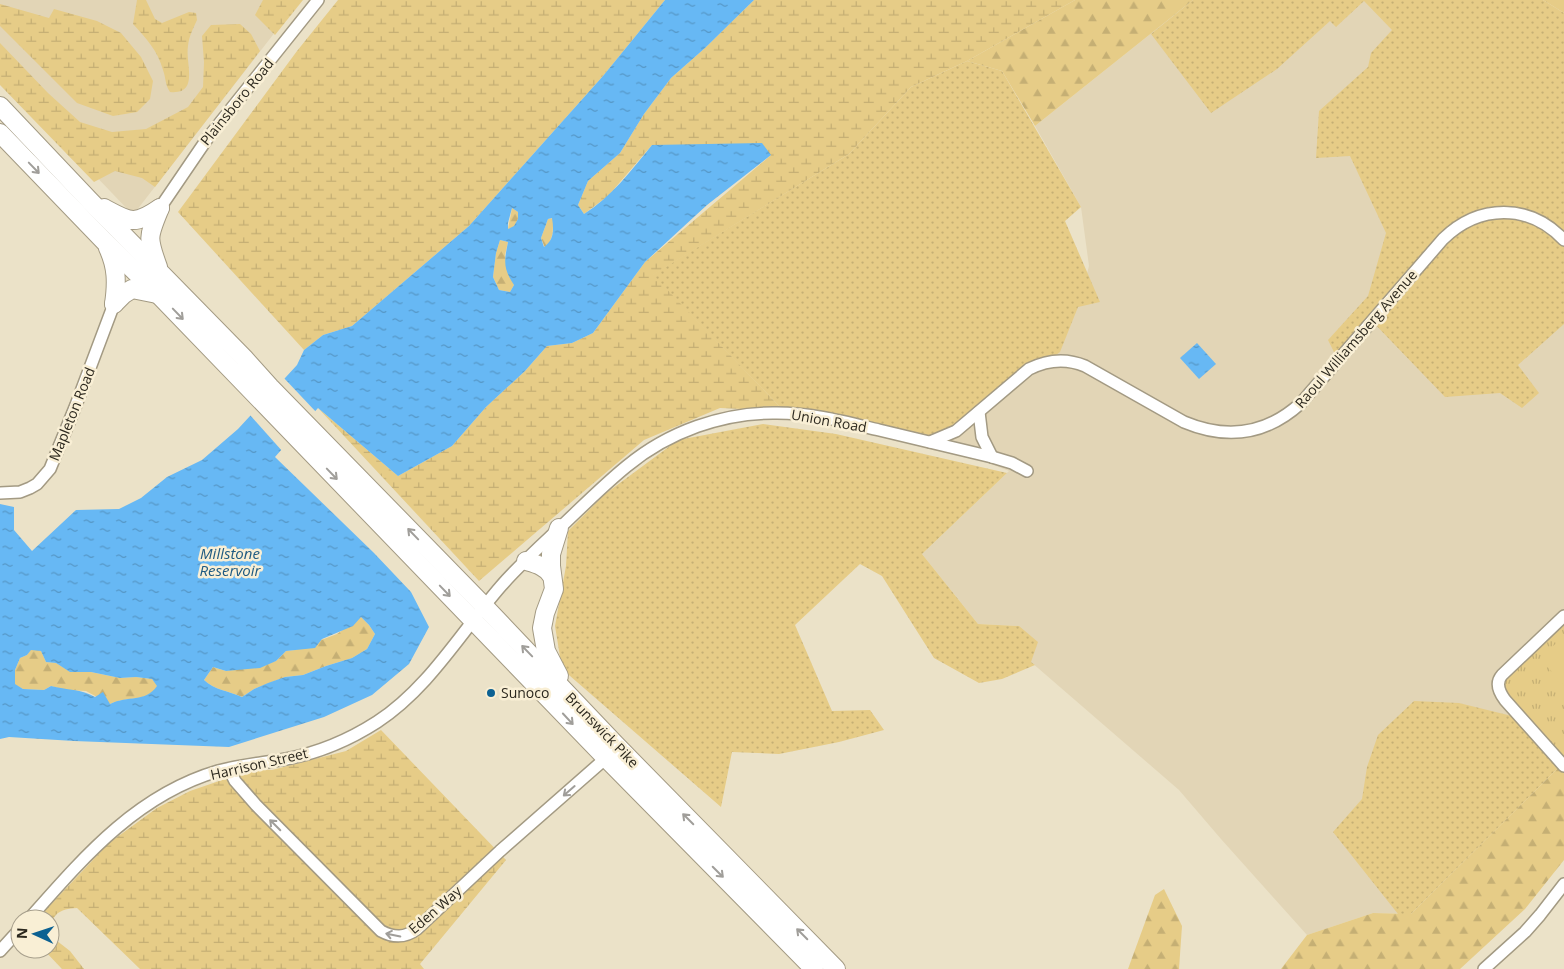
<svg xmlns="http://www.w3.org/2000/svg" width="1564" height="969" font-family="'Open Sans',sans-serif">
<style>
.built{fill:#e2d5b6}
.grass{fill:url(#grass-dots)}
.forest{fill:url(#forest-firs)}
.wetland{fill:url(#wetland-marsh)}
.park{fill:url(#park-tufts)}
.pitch{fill:#e6cc87}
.water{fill:url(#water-ripples);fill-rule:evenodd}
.pier{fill:#ebe2c8}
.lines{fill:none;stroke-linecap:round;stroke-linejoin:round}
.minor-casing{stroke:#a39a83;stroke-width:14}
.highway-casing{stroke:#a39a83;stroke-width:20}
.minor{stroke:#fff;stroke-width:11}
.highway{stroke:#fff;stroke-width:18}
.oneway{stroke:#a09e9a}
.poi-dot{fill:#0c6192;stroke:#f9efd5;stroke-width:2}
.labels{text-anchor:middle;stroke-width:5;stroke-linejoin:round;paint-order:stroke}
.street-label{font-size:14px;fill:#2c281e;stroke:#f9efd5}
.poi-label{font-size:14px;fill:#2c281e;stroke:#f9efd5;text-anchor:start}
.water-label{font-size:15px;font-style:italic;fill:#1f5a81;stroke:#f9efd5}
</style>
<defs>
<pattern id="grass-dots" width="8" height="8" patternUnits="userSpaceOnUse" patternTransform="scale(1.25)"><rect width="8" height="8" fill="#e6cc87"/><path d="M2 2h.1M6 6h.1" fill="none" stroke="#c5af74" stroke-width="1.8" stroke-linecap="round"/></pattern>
<pattern id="forest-firs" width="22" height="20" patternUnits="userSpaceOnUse" patternTransform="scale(1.25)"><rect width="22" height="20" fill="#e6cc87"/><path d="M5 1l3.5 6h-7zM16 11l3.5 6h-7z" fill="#c5af74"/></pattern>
<pattern id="wetland-marsh" width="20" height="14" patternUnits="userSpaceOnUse" patternTransform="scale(1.25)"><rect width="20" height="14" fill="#e6cc87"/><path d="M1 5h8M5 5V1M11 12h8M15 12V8" fill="none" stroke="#c5af74"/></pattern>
<pattern id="park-tufts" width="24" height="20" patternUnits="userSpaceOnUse" patternTransform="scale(1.25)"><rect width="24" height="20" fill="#e6cc87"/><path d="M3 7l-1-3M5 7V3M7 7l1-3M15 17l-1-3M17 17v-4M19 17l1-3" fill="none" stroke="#c5af74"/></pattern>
<pattern id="water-ripples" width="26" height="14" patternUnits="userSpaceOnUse" patternTransform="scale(1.25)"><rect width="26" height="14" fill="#67b8f4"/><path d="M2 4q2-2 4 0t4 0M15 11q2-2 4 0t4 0" fill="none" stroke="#5596c5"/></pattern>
</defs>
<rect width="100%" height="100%" fill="#ebe2c8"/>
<g class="built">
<path d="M0,0H300L133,215L0,76Z"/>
<path d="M1193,0H1480L1564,249V615L1520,718L1411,914L1373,913L1307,935L1221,839L1179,790L1031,662L1019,626L978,624L922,554L1009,471L937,443L1078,307L1089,266L1081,207L1035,126Z"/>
</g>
<g class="grass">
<path d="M1193,0H1543L1564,13V324L1518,365L1539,393L1522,408L1500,393L1445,397L1369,318L1335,354L1328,340L1368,296L1386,233L1350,156L1316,158L1319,111L1368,67L1371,53L1392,30L1364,1L1336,27L1330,21L1277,69L1211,113L1151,34Z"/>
<path d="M967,61L1002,71L1081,207L1065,221L1100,302L1078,307L1060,352L937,443L784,411L652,275L849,154L911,87Z"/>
<path d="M763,424L836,434L1007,473L922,554L978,624L1019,626L1038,642L1031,662L1035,665L1002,679L979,683L934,658L882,576L860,564L795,625L832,711L870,710L884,730L839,742L779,754L732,752L721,807L562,669L555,626L566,566L568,531L605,494L678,440Z"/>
<path d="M1414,701L1459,703L1520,718L1562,764L1411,914H1398L1333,832L1362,799L1367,767L1378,735Z"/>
</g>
<g class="forest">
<path d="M1075,0H1193L1035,126L1002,71L967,61Z"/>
<path d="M1543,0H1564V13Z"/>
<path d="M512,208L518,212V219L514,227L508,229Z"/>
<path d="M553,218C553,231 554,238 545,248L541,238L548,219Z"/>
<path d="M500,240L508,242L505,255L514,285L510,292L499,290L493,277L496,253Z"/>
<path d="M361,617L369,625L375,634L367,649L352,658L326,666L303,675L285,677L254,689L242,697C229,691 214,690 204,680L213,667L226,671L276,661L286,651L295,650L337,634Z"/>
<path d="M31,649L41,651L46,662L56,663L71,672H91L120,678L136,677L152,679L158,686C145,704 128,695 110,704L86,691L65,690L51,686L44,690L23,689L15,685V670L20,658L27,655Z"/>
<path d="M1562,764L1564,767V860L1525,909L1460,969H1281L1307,935L1373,913L1411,914Z"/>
<path d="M1164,889L1182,926L1179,969H1128L1155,895Z"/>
</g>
<g class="wetland">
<path d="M137,0H146L155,19L162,23L189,12L196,13L197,20C193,29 189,36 188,46C185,63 200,95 170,92C165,85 166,78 163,70C158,51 146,38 133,24Z"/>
<path d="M263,0H303L275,35L255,15Z"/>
<path d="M338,0H665L603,76L469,226L352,326L323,335L304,350L178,212L297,51Z"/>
<path d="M754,0H1075L967,61L911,87L849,154L653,275L784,411L720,408L644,440L479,581L318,408L398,476L452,446L486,407L525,371L547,346L572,343L593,333L645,262L771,155L652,145L608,196L584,214L578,205L588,181L620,153L644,114L671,78L705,48Z"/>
<path d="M0,4L49,18L54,9L97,21L121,33L141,57L153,81L150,99L137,112L113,116L77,103L0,26Z"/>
<path d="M240,24L251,34L260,51L155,187L142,178L115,171L94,182L0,85V43L48,93L80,122L112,132L146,129L188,107L203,87L204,62L202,36L211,25Z"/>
<path d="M381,730L506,860L420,964L424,969H140L77,908C57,909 49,916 52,937L70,951L84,969H62L43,949H50V919H37L109,843L157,808L190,791L254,769L272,770L346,751Z"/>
</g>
<path class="park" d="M1564,615V766L1502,697V675Z"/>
<path class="pitch" d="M1564,636V686L1540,658Z"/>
<g class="water">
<path d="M665,0H754L705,48L671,78L644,114L620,153L588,181L578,205L584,214C611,197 631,171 652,145L762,143L771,155L707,205L645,262L593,333L572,343L547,346L525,371L486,407L452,446L398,476L318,408L275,457L374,553L411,592L429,627L409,664L372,695L324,717L229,747L74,741L9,737L0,739V504L14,507V530L32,551L76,510L119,509L141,498L167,477L202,460L238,429L297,365L304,350L323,335L352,326L469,226L603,76ZM512,208L518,212V219L514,226L508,229V223ZM552,218C554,230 554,240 544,247L541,238L548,219ZM500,240L508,242C504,262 503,268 514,285L510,292L499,290L493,277L496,253ZM361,617L369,625L375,634L367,649L352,658L326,666L303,675L285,677L268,683L254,689L242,697C229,691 214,690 204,680L213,667L226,671L260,668L276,661L286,651L315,648L322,639L353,626ZM31,650L41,651L46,662L56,663L70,672H91L120,678L136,677L152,679L157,686C145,703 128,695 110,704L103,692L95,697C82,689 66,690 51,686L44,690L23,689L15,684V670L20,658L27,655Z"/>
<path d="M1197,343L1216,364L1199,379L1180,358Z"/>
</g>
<path class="pier" d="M283,377L317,413L283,452L249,414Z"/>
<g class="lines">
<g class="minor-casing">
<g id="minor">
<path d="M160,208L207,139L318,0"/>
<path d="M979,412L982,437L992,457"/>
<path d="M930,442L956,431L1029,369C1047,360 1066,358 1085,366L1184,422C1227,440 1266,435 1301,403L1443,239C1479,204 1529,203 1564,240"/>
<path d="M0,493L20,492L30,488L37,484L50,469L76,405L114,304"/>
<path d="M1564,616L1502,675C1495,683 1499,692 1505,700L1564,766"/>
<path d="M229,769L235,781L256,805L381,931C394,938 405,938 417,929L500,851L606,758"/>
<path d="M29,919C83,858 136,795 218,771C240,765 263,763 286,759C318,753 349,740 377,722C429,688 461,632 501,586C521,563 545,542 567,521C587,502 606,483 627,466C668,432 723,412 777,413C812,413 845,422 879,430C917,439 954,448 992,457L1012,463L1027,471"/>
<path d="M0,951L20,929"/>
<path d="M1484,969L1525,932L1540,915L1564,884"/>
</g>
</g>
<g class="highway-casing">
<g id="highway">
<path d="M0,106L90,201L244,358L270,387L484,606L615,744L836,969"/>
<path d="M0,133L106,243L159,295L606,758L814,969"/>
<path d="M104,208C130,222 134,226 160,208"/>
<path d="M108,248C117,267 117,283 114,304"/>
<path d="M158,267C147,237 148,237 160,208"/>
<path d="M114,304L124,294L132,289L157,294"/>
<path d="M526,561C536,564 545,566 551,575"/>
<path d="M559,676L546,651L542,628L545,613L554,589L551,566V554L559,528"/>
</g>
</g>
<use href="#minor" class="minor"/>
<use href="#highway" class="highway"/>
</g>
<defs><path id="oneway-shaft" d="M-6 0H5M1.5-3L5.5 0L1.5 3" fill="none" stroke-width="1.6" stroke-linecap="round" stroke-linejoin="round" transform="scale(1.25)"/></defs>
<g class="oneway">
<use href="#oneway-shaft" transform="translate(34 168) rotate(46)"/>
<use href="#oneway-shaft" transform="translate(178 314) rotate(46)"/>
<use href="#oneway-shaft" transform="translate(332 474) rotate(46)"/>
<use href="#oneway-shaft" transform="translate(413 534) rotate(-134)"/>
<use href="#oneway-shaft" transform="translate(445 591) rotate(46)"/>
<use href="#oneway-shaft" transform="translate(527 651) rotate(-134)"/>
<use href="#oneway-shaft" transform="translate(568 719) rotate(47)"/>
<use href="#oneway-shaft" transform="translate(569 791) rotate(139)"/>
<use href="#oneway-shaft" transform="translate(688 819) rotate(-135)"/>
<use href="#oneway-shaft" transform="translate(275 825) rotate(-135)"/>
<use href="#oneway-shaft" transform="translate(718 872) rotate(45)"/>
<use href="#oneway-shaft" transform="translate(802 934) rotate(-135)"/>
<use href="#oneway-shaft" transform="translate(393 935) rotate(-168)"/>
</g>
<circle class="poi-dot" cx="491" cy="693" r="5"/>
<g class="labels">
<g class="street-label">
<text transform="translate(237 102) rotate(-51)" y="5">Plainsboro Road</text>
<text transform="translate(1356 339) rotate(-49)" y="5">Raoul Williamsberg Avenue</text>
<text transform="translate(72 414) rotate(-68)" y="5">Mapleton Road</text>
<text transform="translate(829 421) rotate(10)" y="5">Union Road</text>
<text transform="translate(602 730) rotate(46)" y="5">Brunswick Pike</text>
<text transform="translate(259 764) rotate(-13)" y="5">Harrison Street</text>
<text transform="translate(435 910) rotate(-41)" y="5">Eden Way</text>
</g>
<g class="poi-label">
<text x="501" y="698">Sunoco</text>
</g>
<g class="water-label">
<text x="230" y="559">Millstone<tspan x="230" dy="17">Reservoir</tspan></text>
</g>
</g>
<g transform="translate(35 934) rotate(273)"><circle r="24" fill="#f9efd5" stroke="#a79f8c"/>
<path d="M0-4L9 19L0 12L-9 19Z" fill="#0c6192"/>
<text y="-8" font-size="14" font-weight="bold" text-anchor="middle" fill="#2c281e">N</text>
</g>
</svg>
